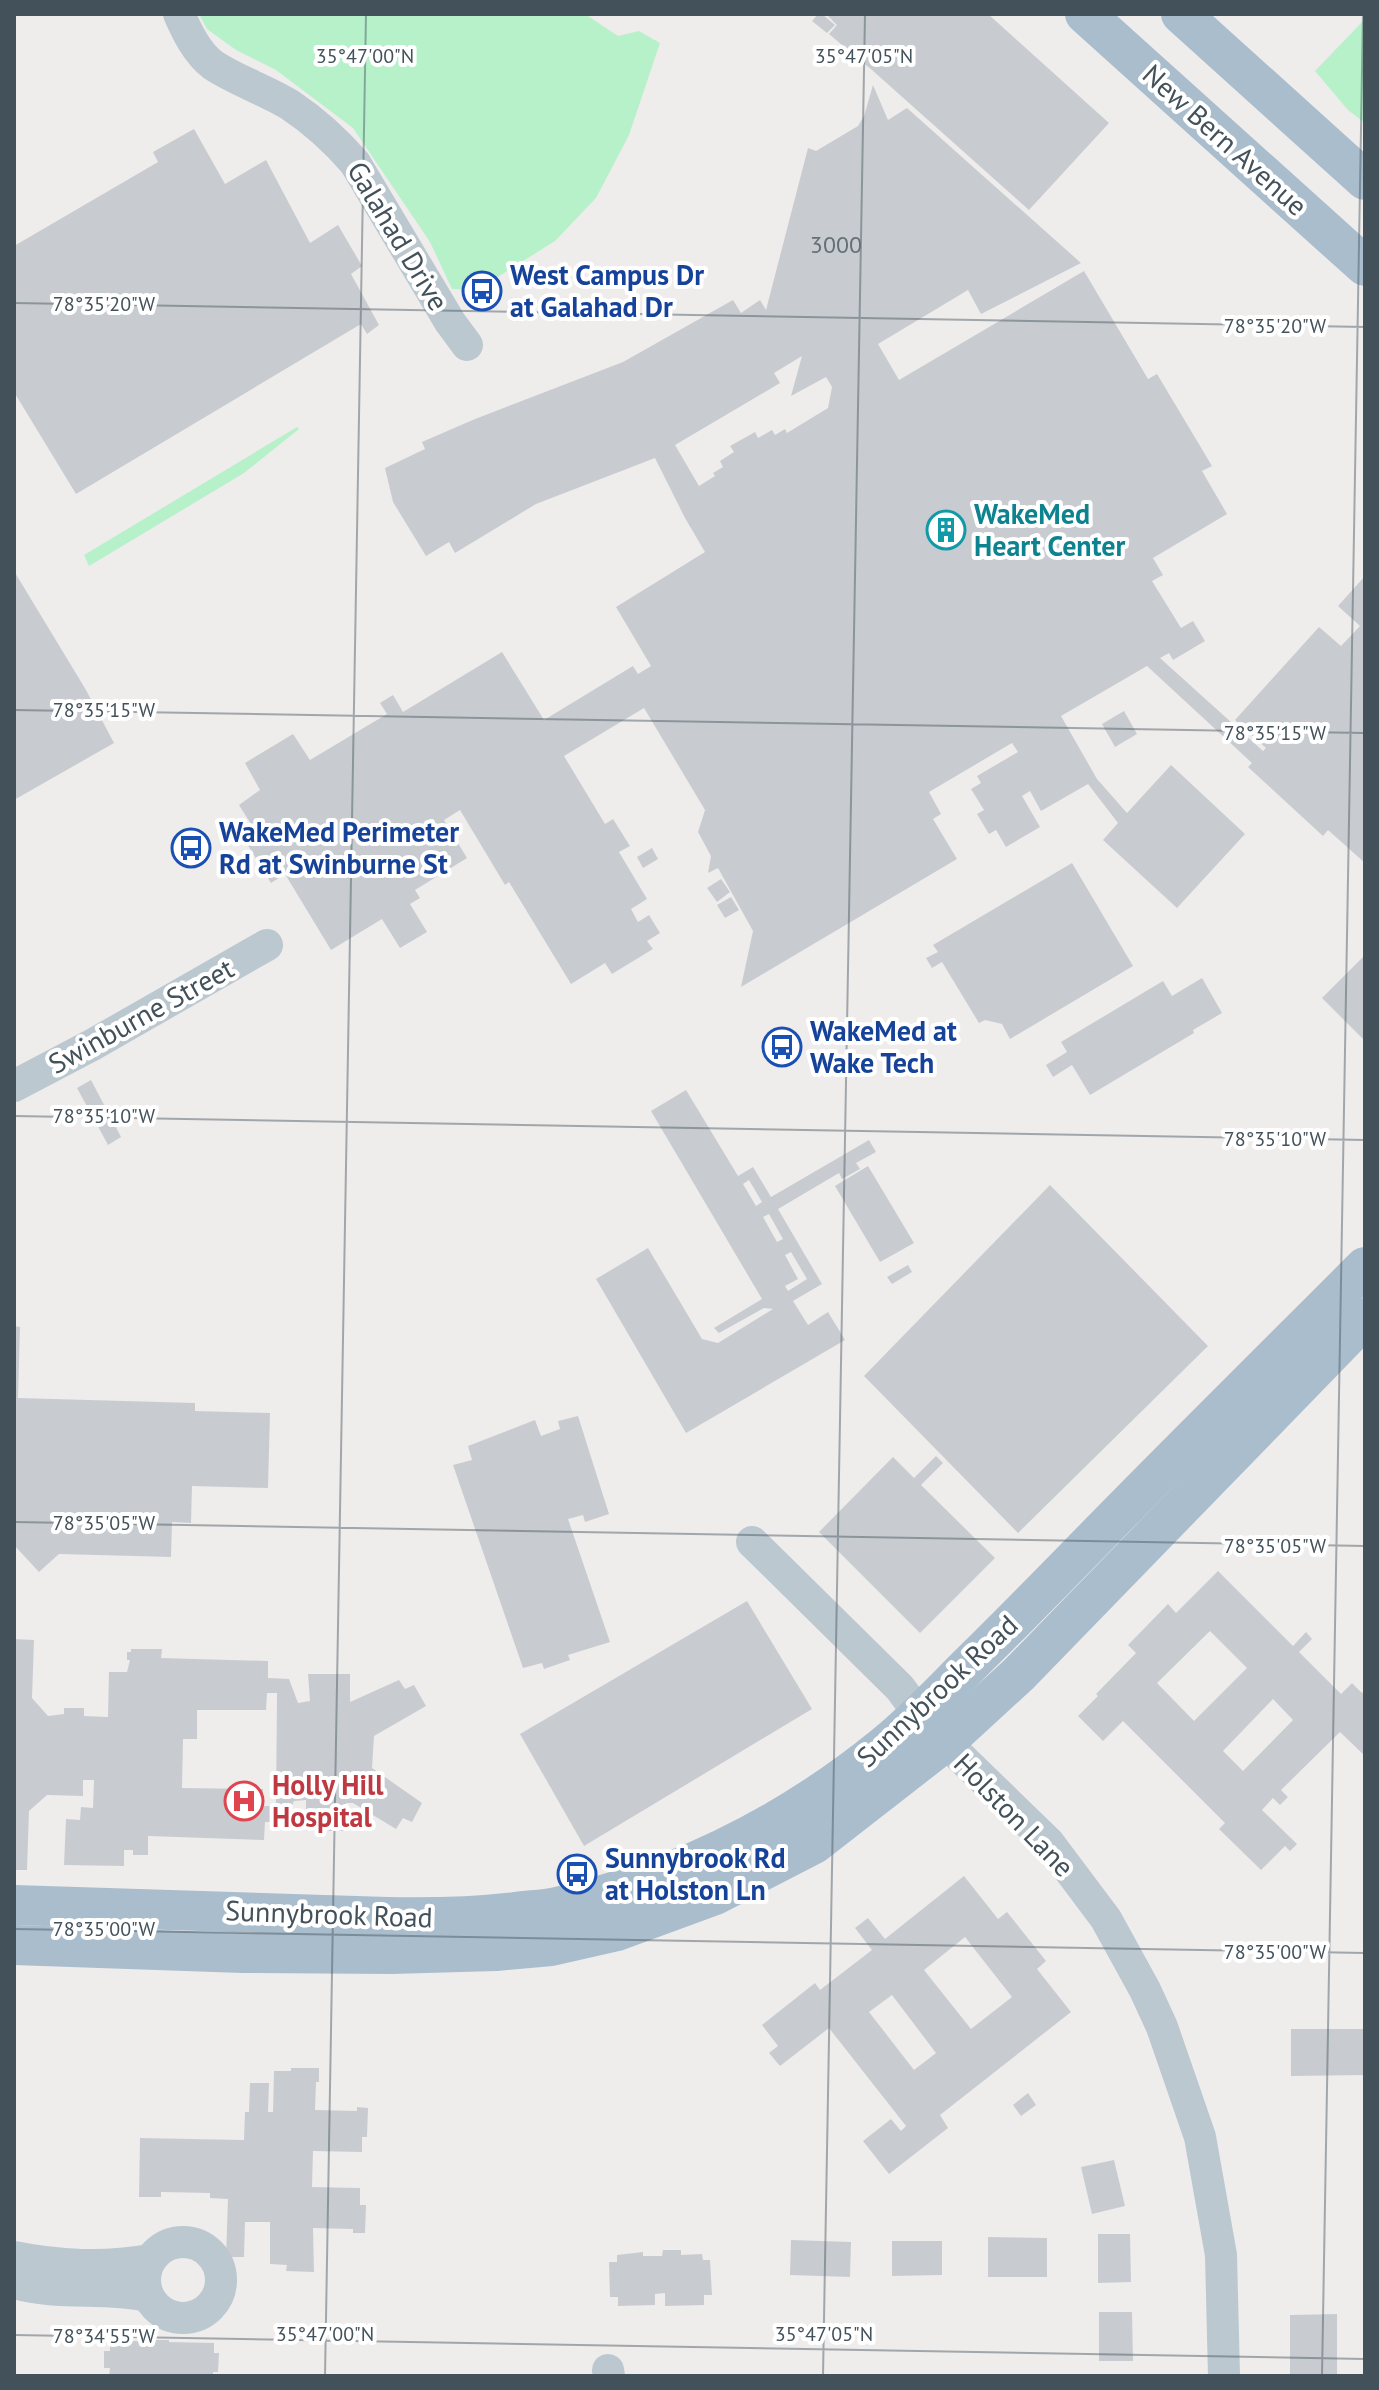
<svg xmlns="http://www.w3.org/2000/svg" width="1379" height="2390" font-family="'PT Sans',sans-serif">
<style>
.green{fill:#b6f1ca}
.building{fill:#c8ccd1;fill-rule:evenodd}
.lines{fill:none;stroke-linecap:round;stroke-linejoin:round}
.minor{stroke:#bbc8d0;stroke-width:32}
.major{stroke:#a9bdcd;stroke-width:40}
.ticks{fill:none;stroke:#43515a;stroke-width:2;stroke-opacity:0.45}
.labels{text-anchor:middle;stroke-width:8;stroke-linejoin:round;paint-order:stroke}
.number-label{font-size:24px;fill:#647078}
.street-label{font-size:28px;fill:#43515a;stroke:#fff}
.transit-label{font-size:28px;font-weight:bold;fill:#164399;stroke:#fff;text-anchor:start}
.culture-label{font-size:28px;font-weight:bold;fill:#0d838f;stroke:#fff;text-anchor:start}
.health-label{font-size:28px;font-weight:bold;fill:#be3a42;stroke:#fff;text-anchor:start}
.ticks-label{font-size:20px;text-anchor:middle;fill:#43515a;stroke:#fff;stroke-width:8;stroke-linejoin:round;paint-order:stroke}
</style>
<rect width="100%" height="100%" fill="#efecec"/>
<g class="green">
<path d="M199,14H585L618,36L639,31L660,43L629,135L596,198L555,241L477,290L452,289L430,242L353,128L276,70L236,50L207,29Z"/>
<path d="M1365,19V123L1348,110L1315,71Z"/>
<path d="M297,427L299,429L244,473L89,566L84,555Z"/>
</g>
<g class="building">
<path d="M818,14H822L835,25L827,33L812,21Z"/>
<path d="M826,14H988L1109,123L1029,210L872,70L829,34L837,25Z"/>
<path d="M873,85L888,120L907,108L1081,263L981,314L968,290L878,344L899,380L1084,271L1148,379L1157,374L1212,466L1202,471L1227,514L1153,558L1163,575L1152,581L1181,628L1193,621L1205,641L1173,660L1169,653L1160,658L1263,751L1266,748L1235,720L1319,627L1341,646L1360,626L1338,606L1365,576V863L1328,830L1323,836L1248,767L1252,763L1147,666L1061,716L1097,779L1127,813L1171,765L1245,834L1177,908L1103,840L1118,823L1088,784L1041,811L1030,791L1022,796L1040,827L1006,847L996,830L989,834L977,814L984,810L971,789L981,783L977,776L1018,752L1012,743L929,792L941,814L933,819L957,859L741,987L753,931L718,868L708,873L711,856L698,832L705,810L644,708L564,756L605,824L613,819L630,846L619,852L647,899L631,909L638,922L649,915L660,933L647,941L653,949L612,974L605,963L571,984L509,882L505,885L460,810L444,820L467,858L415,890L420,898L410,904L427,932L400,948L382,919L331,950L285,874L271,883L244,839L256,832L239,805L260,790L245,763L293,734L310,760L387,714L380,703L393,695L403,712L502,652L544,720L633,666L638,674L651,666L616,607L705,552L685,518L655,458L536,504L455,553L449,542L426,556L393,502L385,468L425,449L422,442L475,419L623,362L733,300L741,313L760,300L766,310L808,148L816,151L858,126L864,116ZM802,356L791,396L826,377L832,387L828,408L787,433L785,429L775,435L772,430L758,438L755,432L730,446L734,452L720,461L723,467L713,473L715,476L699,486L675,445L780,383L774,373Z"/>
<path d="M194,129L225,184L266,160L310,243L338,225L362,266L351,274L379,325L367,334L361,324L76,494L14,392V246L158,162L153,152Z"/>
<path d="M14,571L86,690L114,743L14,800Z"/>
<path d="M1124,711L1137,734L1115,747L1102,724Z"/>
<path d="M652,848L658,859L643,868L637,857Z"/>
<path d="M1072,863L1133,966L1010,1039L1002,1024L985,1020L979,1023L942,962L932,968L926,958L938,952L933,945Z"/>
<path d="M721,879L730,892L717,902L707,888Z"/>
<path d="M731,897L739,910L725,918L717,905Z"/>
<path d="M1365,955V1041L1322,998Z"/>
<path d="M1202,978L1222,1013L1193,1030L1194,1033L1090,1095L1072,1065L1053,1077L1046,1065L1067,1052L1061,1042L1163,981L1172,996Z"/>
<path d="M91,1080L121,1137L108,1145L77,1088Z"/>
<path d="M686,1090L738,1176L753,1167L771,1197L869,1140L876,1152L856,1163L860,1169L842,1179L839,1173L778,1209L822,1284L793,1301L808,1325L828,1312L845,1340L686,1433L596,1279L648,1248L702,1339L718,1343L773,1309L764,1308L719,1333L714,1328L762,1299L651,1111ZM749,1180L762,1202L756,1206L743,1184ZM769,1214L783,1239L777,1242L763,1217ZM791,1252L807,1279L788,1291L785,1286L798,1279L785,1255Z"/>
<path d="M868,1166L914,1243L880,1262L835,1186Z"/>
<path d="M1050,1185L1208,1346L1018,1533L864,1376Z"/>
<path d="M908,1265L912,1272L892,1284L887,1277Z"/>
<path d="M14,1326L20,1327L18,1398L195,1403V1411L270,1413L268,1488L192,1486L191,1523L172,1522L171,1557L59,1554L39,1572L14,1545Z"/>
<path d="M578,1416L609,1514L585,1522L583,1515L568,1519L610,1642L568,1655L570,1660L544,1669L542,1663L523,1668L453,1465L472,1460L468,1446L535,1420L541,1436L560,1429L558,1421Z"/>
<path d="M936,1456L943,1463L921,1485L995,1558L920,1633L819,1532L893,1457L914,1478Z"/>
<path d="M1218,1571L1293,1646L1306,1632L1312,1639L1299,1652L1341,1694L1352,1683L1362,1693L1365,1689V1756L1340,1732L1281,1790L1288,1797L1280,1805L1273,1798L1262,1810L1297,1844L1290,1851L1285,1846L1261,1870L1219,1829L1225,1823L1123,1721L1103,1741L1078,1716L1098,1696L1096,1694L1136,1653L1128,1645L1168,1604L1176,1613ZM1210,1631L1247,1668L1194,1721L1157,1683ZM1273,1699L1293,1720L1243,1771L1223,1751Z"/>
<path d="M747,1601L812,1709L584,1846L520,1734Z"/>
<path d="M14,1639L34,1640L32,1698L48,1716L64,1714V1708H84V1716L108,1717L109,1672H127L130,1660H127V1652H131V1649H162L161,1658L268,1661V1678L289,1679L298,1703L310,1701L308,1674H350V1702L399,1680L405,1689L414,1685L426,1706L374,1736L372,1768L422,1803L412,1822L403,1818L396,1829L353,1803H346L344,1831H306V1800L294,1801L284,1822H265L264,1840L148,1836V1855H133V1850H124V1866L64,1865L66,1819L80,1820L81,1807L93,1808L94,1780H83V1796L47,1795L29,1811L27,1870H14ZM267,1693H277L276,1806H263V1789L182,1788L183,1739H197V1710H266Z"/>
<path d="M964,1876L998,1919L1007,1912L1046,1961L1037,1969L1071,2012L940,2115L948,2128L889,2174L863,2141L891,2119L901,2131L906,2126L829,2028L780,2066L769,2053L778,2046L762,2025L815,1983L820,1990L872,1950L855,1928L868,1918L885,1939ZM965,1937L1012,1997L971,2029L924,1970ZM892,1995L936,2053L914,2070L869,2012Z"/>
<path d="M1291,2029H1365V2075L1291,2076Z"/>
<path d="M291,2068H319V2082H316L315,2110L357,2111V2107L368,2108L367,2137H362V2152L313,2151L312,2187L360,2188V2205H366L365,2233H353V2229L313,2228L314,2272L286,2271L287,2265L270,2264V2222H245L244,2257H226L228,2199L210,2198V2193L161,2192V2197H139L140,2138L244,2140L245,2112H249L250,2083H269L268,2112H273L274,2071H291Z"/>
<path d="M1028,2093L1036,2105L1021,2116L1013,2105Z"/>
<path d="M1114,2160L1125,2206L1092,2214L1081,2167Z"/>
<path d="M1098,2234H1130L1131,2282L1098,2283Z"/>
<path d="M988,2237L1047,2238V2277H988Z"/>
<path d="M791,2240L851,2242L850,2277L790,2275Z"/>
<path d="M892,2241H942V2275L892,2276Z"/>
<path d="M663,2250H681V2255L702,2254L703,2260H710L712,2295H704V2305L665,2306V2293L655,2294V2305L618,2306V2297H610L609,2262H617V2255L643,2252V2256H662Z"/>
<path d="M1099,2312H1132L1133,2361H1099Z"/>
<path d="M1337,2314V2376H1290V2315Z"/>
<path d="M110,2340L155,2342V2340H169V2342L214,2343V2353H219L218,2372H213V2376H109L110,2368H104V2351H110Z"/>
</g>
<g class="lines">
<g class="minor">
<path d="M179,14C187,32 197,53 213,65C237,81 266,90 290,105C314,121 336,141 355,163L450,322L467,345"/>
<path d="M14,1086L92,1045L267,945"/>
<path d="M752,1542L900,1688L919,1714L945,1742L1049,1843L1106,1919L1145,1990L1162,2027L1200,2137L1221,2255L1224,2376"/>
<circle cx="183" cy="2280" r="38"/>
<path d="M14,2257C57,2266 106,2268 150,2260"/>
<path d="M14,2283C59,2296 104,2286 148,2296"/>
<path d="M608,2370L609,2376"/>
</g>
<g class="major">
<path d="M1085,14L1365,266"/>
<path d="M1181,14L1365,180"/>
<path d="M14,1905L387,1917C430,1918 472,1917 515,1912C529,1910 544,1910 557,1907C678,1879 788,1824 884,1746C914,1722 941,1693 968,1666C1009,1626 1049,1585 1089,1544C1180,1451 1273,1359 1365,1267"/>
<path d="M14,1945L243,1953L391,1954L496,1951L551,1946L617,1931L715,1895L814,1844L945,1742L1019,1674L1365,1318"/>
</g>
</g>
<path class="ticks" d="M14,303L1365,327M14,710L1365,733M14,1116L1365,1140M14,1522L1365,1546M14,1929L1365,1953M14,2335L1365,2359M325,2376L366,14M823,2376L865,14M1322,2376L1363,14"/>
<defs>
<g id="bus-ring" transform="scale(2)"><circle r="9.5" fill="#fff" stroke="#1a4fb4" stroke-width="1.5"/><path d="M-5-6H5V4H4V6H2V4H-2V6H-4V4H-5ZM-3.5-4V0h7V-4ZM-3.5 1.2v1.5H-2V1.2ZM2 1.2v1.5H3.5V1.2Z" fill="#1a4fb4"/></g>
<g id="building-ring" transform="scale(2)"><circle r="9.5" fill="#fff" stroke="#0f9aa8" stroke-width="1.5"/><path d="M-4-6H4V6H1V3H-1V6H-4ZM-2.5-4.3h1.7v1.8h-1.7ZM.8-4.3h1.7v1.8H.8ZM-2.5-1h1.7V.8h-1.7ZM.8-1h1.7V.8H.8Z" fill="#0f9aa8"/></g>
<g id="hospital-ring" transform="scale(2)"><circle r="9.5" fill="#fff" stroke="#e0444e" stroke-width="1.5"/><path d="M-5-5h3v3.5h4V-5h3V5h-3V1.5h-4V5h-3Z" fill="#e0444e"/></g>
</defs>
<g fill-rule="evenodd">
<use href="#bus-ring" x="482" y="291"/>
<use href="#building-ring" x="946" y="530"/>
<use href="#bus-ring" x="191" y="848"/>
<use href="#bus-ring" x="782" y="1047"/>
<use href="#hospital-ring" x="244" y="1801"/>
<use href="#bus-ring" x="577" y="1874"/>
</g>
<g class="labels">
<g class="number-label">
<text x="836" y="253">3000</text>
</g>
<g class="street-label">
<text transform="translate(1225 140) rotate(42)" y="10">New Bern Avenue</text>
<text transform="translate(398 236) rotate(59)" y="10">Galahad Drive</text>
<text transform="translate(141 1016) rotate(-29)" y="10">Swinburne Street</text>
<text transform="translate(937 1691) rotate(-43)" y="10">Sunnybrook Road</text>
<text transform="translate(1014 1815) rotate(46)" y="10">Holston Lane</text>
<text transform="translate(329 1914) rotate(2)" y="10">Sunnybrook Road</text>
</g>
<g class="transit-label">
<text x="510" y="285">West Campus Dr<tspan x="510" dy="32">at Galahad Dr</tspan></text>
<text x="219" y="842">WakeMed Perimeter<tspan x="219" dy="32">Rd at Swinburne St</tspan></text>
<text x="810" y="1041">WakeMed at<tspan x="810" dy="32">Wake Tech</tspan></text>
<text x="605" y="1868">Sunnybrook Rd<tspan x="605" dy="32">at Holston Ln</tspan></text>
</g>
<g class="culture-label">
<text x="974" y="524">WakeMed<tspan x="974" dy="32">Heart Center</tspan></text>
</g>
<g class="health-label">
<text x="272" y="1795">Holly Hill<tspan x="272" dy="32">Hospital</tspan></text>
</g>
</g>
<g class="ticks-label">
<text x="365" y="63">35°47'00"N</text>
<text x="864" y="63">35°47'05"N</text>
<text x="104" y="311">78°35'20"W</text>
<text x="1275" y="333">78°35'20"W</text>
<text x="104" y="717">78°35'15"W</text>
<text x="1275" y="740">78°35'15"W</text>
<text x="104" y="1123">78°35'10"W</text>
<text x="1275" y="1146">78°35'10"W</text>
<text x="104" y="1530">78°35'05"W</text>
<text x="1275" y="1553">78°35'05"W</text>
<text x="104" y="1936">78°35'00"W</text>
<text x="1275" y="1959">78°35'00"W</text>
<text x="325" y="2341">35°47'00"N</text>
<text x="824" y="2341">35°47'05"N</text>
<text x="104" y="2343">78°34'55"W</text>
</g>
<rect width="1379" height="2390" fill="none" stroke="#43515a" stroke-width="32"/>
</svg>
